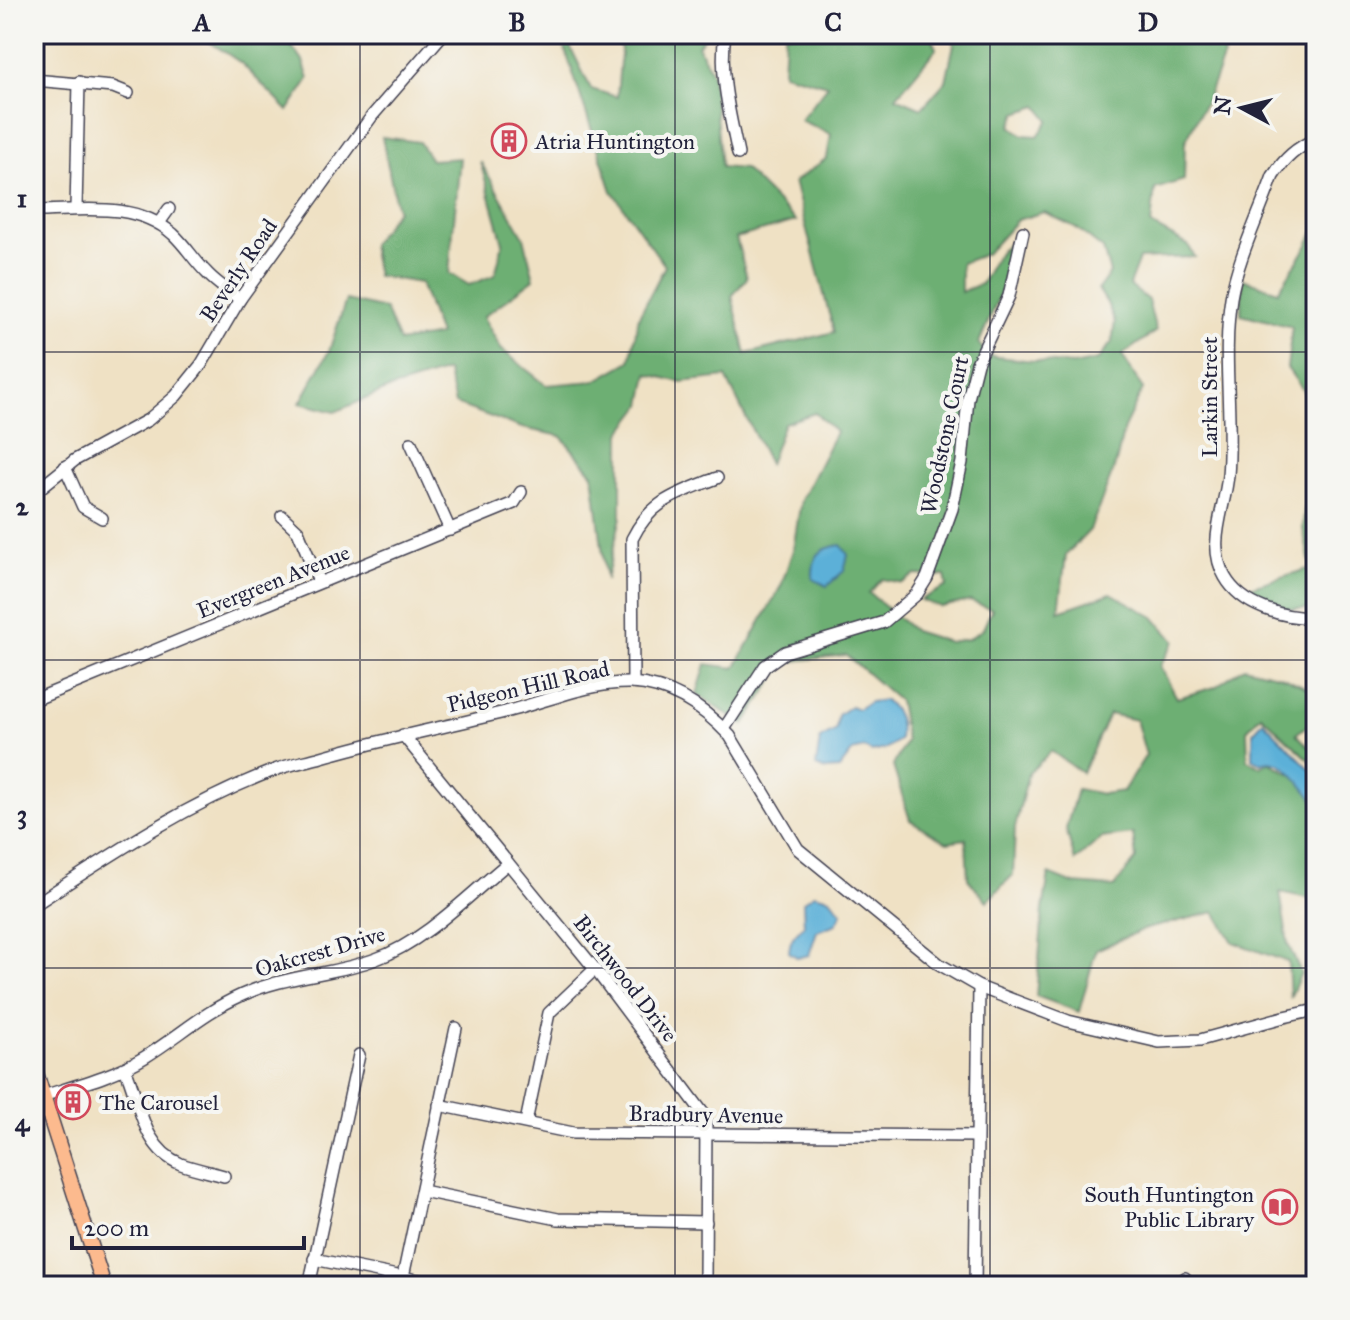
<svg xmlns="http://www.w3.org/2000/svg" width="1350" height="1320" font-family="'IM FELL Great Primer',serif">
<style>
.forest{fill:#6daf73;stroke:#486857;stroke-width:2;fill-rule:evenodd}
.water{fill:#5cb0d8;stroke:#3f698a;stroke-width:2}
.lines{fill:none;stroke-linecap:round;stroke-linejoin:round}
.minor-casing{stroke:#413f50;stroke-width:14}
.major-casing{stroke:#413f50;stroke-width:17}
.minor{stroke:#fff;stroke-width:11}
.major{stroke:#fcba8e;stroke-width:14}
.grid{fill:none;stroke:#22223b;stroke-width:2;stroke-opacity:0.55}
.labels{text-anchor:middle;stroke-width:8;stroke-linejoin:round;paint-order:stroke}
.poi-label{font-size:22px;fill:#22223b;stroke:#f6f6f2;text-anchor:start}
.street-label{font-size:22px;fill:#22223b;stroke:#f6f6f2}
.neatline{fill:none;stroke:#22223b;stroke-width:3}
.grid-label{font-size:26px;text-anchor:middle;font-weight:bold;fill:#22223b}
</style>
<rect width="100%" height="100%" fill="#f6f6f2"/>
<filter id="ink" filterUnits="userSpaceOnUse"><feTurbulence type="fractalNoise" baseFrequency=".0125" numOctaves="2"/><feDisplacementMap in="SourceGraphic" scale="16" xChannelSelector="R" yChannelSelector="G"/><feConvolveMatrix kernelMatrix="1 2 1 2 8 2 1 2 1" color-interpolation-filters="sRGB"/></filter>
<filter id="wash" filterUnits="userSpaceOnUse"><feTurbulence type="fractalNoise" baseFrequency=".006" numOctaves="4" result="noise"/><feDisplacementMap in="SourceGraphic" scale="32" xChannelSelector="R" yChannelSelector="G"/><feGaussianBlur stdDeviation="1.8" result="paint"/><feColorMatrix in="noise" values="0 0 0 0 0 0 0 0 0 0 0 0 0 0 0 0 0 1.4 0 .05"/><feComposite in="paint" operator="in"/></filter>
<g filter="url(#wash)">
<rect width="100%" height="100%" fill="#efe1c4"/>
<g class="forest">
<path d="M198,34H282L303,61L309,79L288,111L241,63Z"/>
<path d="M560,34H564L591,89L617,97L621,49L617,34H706L698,46L712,73L721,167L744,169L796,221L736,238L747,278L732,296L746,354L834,332L794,182L827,158L831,134L800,120L828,85L783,73L785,34H932L936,49L896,97L922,108L946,81L954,44L952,34H1215L1224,56L1207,99L1185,142L1184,180L1155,189L1151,225L1188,245L1195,257L1139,259L1129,285L1148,300L1156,331L1122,355L1143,389L1124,428L1116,463L1090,530L1066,555L1059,611L1111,593L1154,617L1175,641L1160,666L1177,698L1215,687L1244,667L1281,676L1316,692V719L1296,734L1316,753V766L1261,715L1247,730L1248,760L1261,767L1269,762L1297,777L1316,800V911L1312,899L1280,892L1288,944L1301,973L1290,998L1288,962L1233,942L1215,912L1142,930L1096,950L1079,1012L1036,996L1043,909L1049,874L1074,884L1114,887L1136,859L1133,834L1101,838L1075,861L1066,829L1077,789L1102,794L1123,791L1146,755L1136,720L1109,714L1082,773L1051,751L1028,774L1015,828L1013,875L987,901L968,879L966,839L947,842L910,820L893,766L906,741L899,701L846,655L785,662L744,725L697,694L706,664L735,668L781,586L793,550L801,500L836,432L815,413L784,423L769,464L726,377L681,382L648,374L642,405L621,433V517L606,580L593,474L561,436L522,428L455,404L447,371L386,390L335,412L300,403L329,351L346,300L385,309L399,342L439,335L420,283L377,276L371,245L397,210L382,137L419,142L431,160L460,158L449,273L469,285L495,275L503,243L480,161L524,237L534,279L483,317L501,349L546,385L595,381L630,361L639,316L665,266L612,191ZM1038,106L1049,120L1038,136L1023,135L1011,126L1017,113ZM1044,212L1075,227L1103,249L1110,273L1098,289L1107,303L1115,322L1112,342L1098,360L1073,365L987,356L979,343L1001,292L1013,240L999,252L981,284L961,292V263L986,254L1017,220ZM915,575L945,576L947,586L920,600L941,607L970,601L992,609L983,629L968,639L949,642L914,631L869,593L882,579L902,583Z"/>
<path d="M1316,229V415L1303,390L1287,368L1292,327L1241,314L1243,279L1278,291L1308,245Z"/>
<path d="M1316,470V597L1309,609H1283L1249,587L1311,568L1303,529L1304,512Z"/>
</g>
<g class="water">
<path d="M841,545L848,555L844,571L827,586L813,579C812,557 818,548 841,545Z"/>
<path d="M885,700C899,713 901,722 899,740L885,749L872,752L864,748L853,751L839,769L825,770L816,766L820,739L836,730L838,715L851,706L858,709L870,702Z"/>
<path d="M1263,721L1316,775V802C1302,787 1284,753 1261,763L1253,759V732Z"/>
<path d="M814,894L830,898L842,913L836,924L817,931L809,955L798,958L789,952C790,939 794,934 804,926L803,902Z"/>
</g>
</g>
<g filter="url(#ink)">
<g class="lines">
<g class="minor-casing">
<g id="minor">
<path d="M725,34C719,74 730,115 738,154"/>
<path d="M34,80L113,87L128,93"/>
<path d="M1316,139C1296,148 1285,158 1273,176C1260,213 1237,260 1231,298C1222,356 1233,417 1228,475C1225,509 1206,545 1225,577C1242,607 1284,618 1316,618"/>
<path d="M76,209L79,82"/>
<path d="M34,211C81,211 134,200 173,234C185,245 194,260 206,272C216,283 228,291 240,299"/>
<path d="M159,223L169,209"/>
<path d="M411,443L450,530"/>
<path d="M65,467L83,507L102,518"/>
<path d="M34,493L75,460L148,420L176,396L201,365L240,299L372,116L443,34"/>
<path d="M282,516L298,531L319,582"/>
<path d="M633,683L632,539C651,500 679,493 717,478"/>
<path d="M34,700L514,503L521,492"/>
<path d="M724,729L765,666L785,652L884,622L917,594L927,578L952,509L962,462L968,399L977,363L1009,296L1023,232"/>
<path d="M403,735L595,969L706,1117L705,1280L702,1286"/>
<path d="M34,905C112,854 185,805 272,771C287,765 303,762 318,758C379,740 440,728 501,713C543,703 587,682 631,683C670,685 704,708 730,736L798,849L939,964L979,987L1068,1021L1159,1042L1200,1040L1284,1017L1316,1010"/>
<path d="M125,1068C140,1101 142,1149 181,1164C195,1169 210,1172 224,1176"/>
<path d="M43,1096C78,1085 114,1076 145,1057C179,1036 204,1012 242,995C285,975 333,975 376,959C424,942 469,895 508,863"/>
<path d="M439,1105L573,1133L976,1136"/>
<path d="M526,1122L549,1013L595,969"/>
<path d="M422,1191L558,1219L706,1222"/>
<path d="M314,1259L446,1286"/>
<path d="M1185,1278L1191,1286"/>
<path d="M309,1286L359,1055"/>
<path d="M401,1286L456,1028"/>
<path d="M975,1286L979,987"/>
</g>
</g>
<g class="major-casing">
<path id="major" d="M34,1067L104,1286"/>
</g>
<use href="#minor" class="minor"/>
<use href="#major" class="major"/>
</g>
</g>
<path class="grid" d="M360,34V1286M675,34V1286M990,34V1286M34,352H1316M34,660H1316M34,968H1316"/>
<defs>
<g id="building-ring" transform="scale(1.8)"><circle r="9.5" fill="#f6f6f2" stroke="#d1495b" stroke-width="1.5"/><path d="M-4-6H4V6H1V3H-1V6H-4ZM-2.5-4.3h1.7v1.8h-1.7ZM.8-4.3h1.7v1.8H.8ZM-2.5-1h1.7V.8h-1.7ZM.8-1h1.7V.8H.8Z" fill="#d1495b"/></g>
<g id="library-ring" transform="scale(1.8)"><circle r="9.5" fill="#f6f6f2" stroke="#d1495b" stroke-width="1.5"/><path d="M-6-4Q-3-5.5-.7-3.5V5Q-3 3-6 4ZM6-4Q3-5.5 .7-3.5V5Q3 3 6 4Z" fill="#d1495b"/></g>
</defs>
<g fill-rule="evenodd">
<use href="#building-ring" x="509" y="141"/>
<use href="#building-ring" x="73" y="1102"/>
<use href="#library-ring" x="1280" y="1207"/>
</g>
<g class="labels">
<g class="poi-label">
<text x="535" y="149">Atria Huntington</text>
<text x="99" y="1110">The Carousel</text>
<text x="1254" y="1202" text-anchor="end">South Huntington<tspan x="1254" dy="25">Public Library</tspan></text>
</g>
<g class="street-label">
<text transform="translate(238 270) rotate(-56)" y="8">Beverly Road</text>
<text transform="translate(1209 397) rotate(-90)" y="8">Larkin Street</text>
<text transform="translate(944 435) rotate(-78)" y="8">Woodstone Court</text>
<text transform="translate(273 581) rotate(-22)" y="8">Evergreen Avenue</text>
<text transform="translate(528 686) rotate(-13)" y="8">Pidgeon Hill Road</text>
<text transform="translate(320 951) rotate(-16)" y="8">Oakcrest Drive</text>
<text transform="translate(626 978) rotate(52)" y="8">Birchwood Drive</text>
<text transform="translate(706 1114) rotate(1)" y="8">Bradbury Avenue</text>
</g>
</g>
<rect width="1350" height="1320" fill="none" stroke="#f6f6f2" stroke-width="88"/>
<g transform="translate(1242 108) rotate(277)" stroke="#f6f6f2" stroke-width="6" paint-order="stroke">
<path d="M0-6L14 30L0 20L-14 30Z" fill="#22223b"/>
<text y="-12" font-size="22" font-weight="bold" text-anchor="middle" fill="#22223b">N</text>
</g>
<path d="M72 1236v12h232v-12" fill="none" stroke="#22223b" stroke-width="4"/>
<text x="84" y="1236" font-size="24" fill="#22223b" stroke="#f6f6f2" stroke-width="6" paint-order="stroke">200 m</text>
<rect x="44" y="44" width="1262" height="1232" class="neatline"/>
<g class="grid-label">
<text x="202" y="31">A</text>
<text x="517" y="31">B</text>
<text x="833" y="31">C</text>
<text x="1148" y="31">D</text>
<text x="22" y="207">1</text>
<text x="22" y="515">2</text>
<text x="22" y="823">3</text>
<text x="22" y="1131">4</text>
</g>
</svg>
